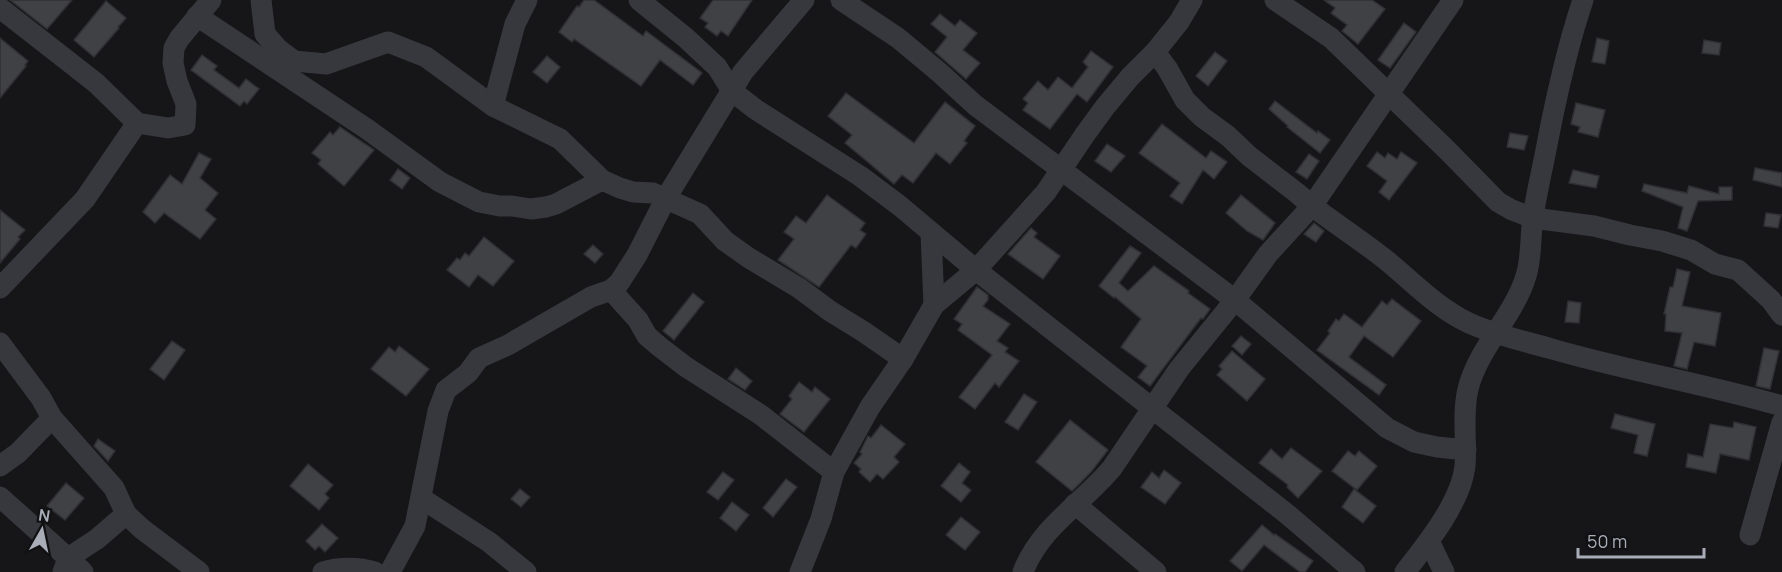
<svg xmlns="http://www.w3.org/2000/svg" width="1782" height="572" font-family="Manrope,sans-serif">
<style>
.building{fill:#404145;stroke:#303034;stroke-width:1.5}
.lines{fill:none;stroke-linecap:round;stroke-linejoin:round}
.minor{stroke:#37383d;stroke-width:21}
</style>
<rect width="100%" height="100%" fill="#161618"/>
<g class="building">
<path d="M10,0H72L47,29Z"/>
<path d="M584,0H594L643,36L646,31L702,73L693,85L660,60L641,86L574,39L572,42L559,32L577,6L579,7Z"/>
<path d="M713,0H752L728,36L721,31L717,36L705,27L708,23L700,18Z"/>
<path d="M1324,0H1372L1385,9L1358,44L1342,31L1347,25L1331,13L1335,8Z"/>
<path d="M106,1L126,18L118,27L119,28L94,57L74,40Z"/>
<path d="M940,14L955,26L960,20L977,33L963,50L980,63L966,79L935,52L947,37L931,24Z"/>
<path d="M1404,23L1416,32L1390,68L1378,60Z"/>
<path d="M0,38L28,61L25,65L26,66L0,98Z"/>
<path d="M1597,38L1609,41L1605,64L1592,62Z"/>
<path d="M1704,40L1721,43L1719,55L1702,53Z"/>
<path d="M1091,51L1113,67L1087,102L1077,94L1050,129L1023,110L1028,103L1023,99L1038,81L1048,90L1058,77L1072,88L1088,67L1083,62Z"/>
<path d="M1215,52L1227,61L1208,86L1196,76Z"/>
<path d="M202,55L217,66L214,70L239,88L246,79L259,89L247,104L244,101L240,106L191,70Z"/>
<path d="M547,56L560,67L547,83L533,72Z"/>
<path d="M846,93L914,143L945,102L975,126L964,141L967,143L950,164L936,153L913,183L902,175L894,184L845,143L852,135L828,116Z"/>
<path d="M1275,101L1317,133L1318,131L1330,140L1320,153L1287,127L1288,126L1269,109Z"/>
<path d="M1576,103L1605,110L1598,137L1578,132L1580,127L1571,124Z"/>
<path d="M1162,124L1206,158L1211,151L1227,162L1214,179L1203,170L1182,204L1170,196L1180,183L1139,153Z"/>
<path d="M340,127L374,150L344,186L318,164L321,160L312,153L330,132L333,135Z"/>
<path d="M1510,133L1528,136L1524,150L1507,147Z"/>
<path d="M1107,144L1125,156L1111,172L1095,161Z"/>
<path d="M1377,152L1385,158L1388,153L1397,159L1401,152L1417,163L1389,200L1379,192L1387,181L1367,166Z"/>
<path d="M199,153L211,159L200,178L218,193L205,210L216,219L200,239L164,213L155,223L143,212L170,175L182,184Z"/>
<path d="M1309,154L1319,161L1307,179L1296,172Z"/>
<path d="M1755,168L1782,173V187L1753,180Z"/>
<path d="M398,169L410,178L402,189L390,180Z"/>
<path d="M1573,170L1599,176L1596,188L1569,183Z"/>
<path d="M1644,184L1687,193L1689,186L1719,194V187H1732V200L1698,201L1687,231L1678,228L1683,207L1642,191Z"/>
<path d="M827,195L865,223L860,230L866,234L856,248L851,245L819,287L778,260L794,239L784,232L796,216L806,223Z"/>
<path d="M1241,195L1275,223L1263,240L1247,231L1226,213Z"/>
<path d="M0,210L25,230L18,237L20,239L0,263Z"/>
<path d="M1766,213L1781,215L1778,228L1764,226Z"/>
<path d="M1314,223L1324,231L1316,242L1304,234Z"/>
<path d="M1031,228L1037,233L1034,237L1060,256L1043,279L1008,254Z"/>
<path d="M484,237L514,261L493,286L478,275L469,287L447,270L457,258L460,260L465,253L469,256Z"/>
<path d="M593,245L603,254L595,263L584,254Z"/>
<path d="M1130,246L1141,253L1119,283L1128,291L1154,266L1189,291L1188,293L1210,309L1203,319L1201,318L1150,386L1138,377L1147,366L1121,347L1141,319L1115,297L1114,298L1099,286Z"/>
<path d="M1677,269L1690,272L1682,306L1721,313L1715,346L1694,342L1687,369L1674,366L1682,333L1665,331L1666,314H1664L1670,287H1673Z"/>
<path d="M977,287L988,295V300L983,306L1010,324L997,341L1008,348L1005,352L1019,361L999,387L995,383L975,409L959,397L992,355L958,330L962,324L954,319Z"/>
<path d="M693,293L704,302L674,340L663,331Z"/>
<path d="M1392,299L1421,321L1393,357L1364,336L1349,357L1386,385L1379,395L1317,350L1330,333L1328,331L1336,319L1339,321L1344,314L1362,327L1382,301L1387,305Z"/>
<path d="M1568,301L1581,303L1579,323L1565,322Z"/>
<path d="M1241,336L1251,344L1242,355L1232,346Z"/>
<path d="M172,341L185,350L164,380L150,369Z"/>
<path d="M399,346L429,369L406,396L371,369L389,347L395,352Z"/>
<path d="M1764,348L1779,351L1770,389L1756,386Z"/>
<path d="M1232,351L1265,379L1247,401L1217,375L1222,369L1219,366Z"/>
<path d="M736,368L752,381L745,390L728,379Z"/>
<path d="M799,382L812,392L815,387L830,399L804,432L780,414L792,399L789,396Z"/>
<path d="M1024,394L1037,402L1018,430L1005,422Z"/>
<path d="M1615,414L1655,424L1647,456L1634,453L1638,435L1611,428Z"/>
<path d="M1070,420L1108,450L1091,472L1072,491L1036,462Z"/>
<path d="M1734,422L1756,427L1749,460L1720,454L1716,473L1686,467L1688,454L1703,457L1710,424L1733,428Z"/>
<path d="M881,425L905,444L894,457L899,462L883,479L877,474L870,482L859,472L861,469L854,463L862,454L860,452L868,436L871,438Z"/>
<path d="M98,439L115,451L108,461L94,446Z"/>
<path d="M1291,448L1322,471L1298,498L1287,487L1288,485L1259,463L1271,449L1282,459Z"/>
<path d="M1348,451L1355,456L1359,451L1377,466L1357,490L1332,471Z"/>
<path d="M959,463L970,472L962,483L971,490L961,502L941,486Z"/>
<path d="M308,464L333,485L325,494L329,498L319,510L290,486Z"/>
<path d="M1164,470L1181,483L1165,504L1141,487L1152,472L1159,478Z"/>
<path d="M723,472L734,480L718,500L707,492Z"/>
<path d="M786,479L797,487L773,517L763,508Z"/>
<path d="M66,483L84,498L65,520L47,506Z"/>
<path d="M520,489L530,497L521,507L511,499Z"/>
<path d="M1354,489L1376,506L1363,523L1342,507Z"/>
<path d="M732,502L749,515L736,531L720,518Z"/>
<path d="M961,517L980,532L965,550L946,535Z"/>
<path d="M322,524L338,538L325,552L319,546L315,550L306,541Z"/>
<path d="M1262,525L1274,535L1275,534L1313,561L1305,572H1300L1264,545L1242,571L1230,561Z"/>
</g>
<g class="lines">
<g class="minor">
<path d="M261,0L265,34L278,49L294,61L326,64L388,42L426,57L493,106L560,139L602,180"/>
<path d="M639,0L686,38L717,67L732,91L755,109L860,176L900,206L976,270L1287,514L1355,572"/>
<path d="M841,0L898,38L940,73L975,105L1235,300L1387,428L1414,442L1437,447L1466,450"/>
<path d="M1275,0L1331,38L1447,150L1498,202L1512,210L1533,218L1594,226L1630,235L1662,241L1691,250L1715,264L1738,270L1771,300L1782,315"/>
<path d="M1453,0L1312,206C1336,224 1362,241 1386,260C1413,282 1437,308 1469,323C1495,335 1524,341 1552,349C1628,371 1706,384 1782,406"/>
<path d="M0,8L96,83L137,123L168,128L185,125L186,104L177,81L173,63L174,48L179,39L211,0"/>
<path d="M197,16L367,129L440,182L479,202L500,206H512L531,209L546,207L556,204L602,180L620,188L633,192L653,193L700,214L725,241L749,258L799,288L830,311L864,332L903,359"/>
<path d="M493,106L515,24L527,0"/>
<path d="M931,233L934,305"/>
<path d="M0,288L85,199L137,123"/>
<path d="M611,290L638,320L647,336L660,347L686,367L761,415L834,472"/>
<path d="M0,343L41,398L52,418L114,488L126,514L142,529L199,572"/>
<path d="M0,466L18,453L52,418"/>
<path d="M0,497L68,558L63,572"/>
<path d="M421,498L489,542L526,572"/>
<path d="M1075,504L1156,572"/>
<path d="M1750,535L1782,422"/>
<path d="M1429,541L1444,572"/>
<path d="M83,572L68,558L97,539L126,514"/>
<path d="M323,572C338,567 359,567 375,572"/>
<path d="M390,572L415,526L438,411L446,390L468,373L479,358L508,345L591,297L611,290L619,283L637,255L666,198L743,72L804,0"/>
<path d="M800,572L821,519L834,472L870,407L903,359L934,305L976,270L1046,192L1086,133L1105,107L1130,77L1155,52L1179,22L1192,0"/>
<path d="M1023,572C1040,527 1083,503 1112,468L1179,369L1235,300L1268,254L1312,206L1297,193L1249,156L1228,136L1202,117L1185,100L1167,68L1155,52"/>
<path d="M1405,572C1427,544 1461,502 1465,466C1467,441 1462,414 1468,389C1478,348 1514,316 1526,276C1532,257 1530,237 1533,217C1536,196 1541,175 1545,155C1555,102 1566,50 1583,0"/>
</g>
</g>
<g transform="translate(42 530) rotate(9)" stroke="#111113" stroke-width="4.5" paint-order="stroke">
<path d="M0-4.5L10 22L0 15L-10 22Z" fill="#a8adb8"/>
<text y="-9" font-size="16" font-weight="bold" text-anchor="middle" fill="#a8adb8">N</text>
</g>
<path d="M1578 548v9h126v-9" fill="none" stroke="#a8adb8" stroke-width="3"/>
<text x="1587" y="548" font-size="18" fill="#a8adb8" stroke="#111113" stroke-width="4.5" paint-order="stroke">50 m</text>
</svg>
